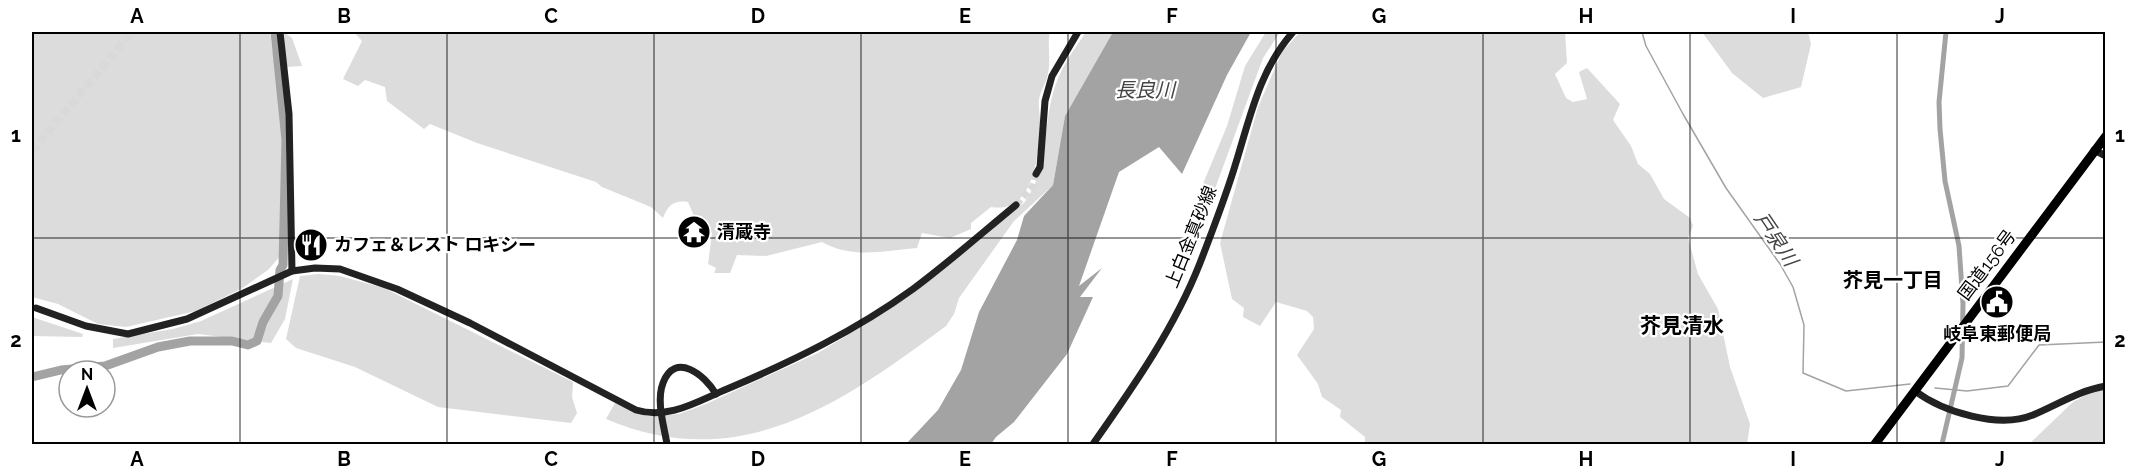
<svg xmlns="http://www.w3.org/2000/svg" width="2137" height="476" font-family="Raleway,'Noto Sans JP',sans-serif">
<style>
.green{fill:#dcdcdc}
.water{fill:#a3a3a3}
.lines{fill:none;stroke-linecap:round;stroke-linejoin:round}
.stream{stroke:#a3a3a3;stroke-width:1.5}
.canal{stroke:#a3a3a3;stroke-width:5}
.river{stroke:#a3a3a3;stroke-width:9}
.secondary-tunnel{stroke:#d9d9d9;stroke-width:7;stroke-dasharray:7 3.5;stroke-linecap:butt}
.primary-tunnel{stroke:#d9d9d9;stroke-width:8;stroke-dasharray:8 4;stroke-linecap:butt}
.secondary{stroke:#222;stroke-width:7}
.highway{stroke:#000;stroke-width:9}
.grid{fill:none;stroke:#000;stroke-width:1.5;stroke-opacity:0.55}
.labels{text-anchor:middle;stroke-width:4.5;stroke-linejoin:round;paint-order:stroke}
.poi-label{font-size:18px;font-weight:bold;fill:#000;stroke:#fff;text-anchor:start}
.street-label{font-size:18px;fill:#000;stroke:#fff}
.water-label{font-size:20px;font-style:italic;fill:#444;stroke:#fff}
.neighbourhood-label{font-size:20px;font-weight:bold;fill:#000;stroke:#fff}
.quarter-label{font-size:21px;font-weight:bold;fill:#000;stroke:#fff}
.neatline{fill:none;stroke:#000;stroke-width:2}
.grid-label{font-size:20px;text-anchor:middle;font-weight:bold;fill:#000}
</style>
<rect width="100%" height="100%" fill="#fff"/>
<g class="green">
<path d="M32,32H270L283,130L282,254L268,270L241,289L196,311L126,327L98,324L58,304L32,297Z"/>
<path d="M284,32L292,38L302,66L286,67Z"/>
<path d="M354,32H1050C1047,45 1051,60 1048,73C1047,82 1040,91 1039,100C1038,109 1041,119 1040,128C1038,159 1033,214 991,207L971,223V229L950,238L922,233L917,248C884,251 852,259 822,242L766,256L737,255L730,273H714L716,268L708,264L712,233L694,216L688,202C674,200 668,205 663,218L651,207L602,187L596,182L477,143L430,124L424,129L387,101L385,87L365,80L358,86L343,79L362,41Z"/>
<path d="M1086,32H1113L1065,116L1053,185L1014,221L959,298L954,314L946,326C842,403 740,476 606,419L615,403L648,416L679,414L706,404L818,353L874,319L1024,203C1050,167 1042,133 1053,93C1059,70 1073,51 1086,32Z"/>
<path d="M1266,32H1280L1263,58L1212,197L1200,191L1227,126L1245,66Z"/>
<path d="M1300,32H1565L1567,63L1555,74L1566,98L1573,102L1587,99L1579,72L1587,68L1620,104L1613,120L1631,146L1638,164L1650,174L1664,199L1690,218L1693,226L1688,238L1698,274L1718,309L1730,367L1750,424L1747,444H1365V437L1340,417L1341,410L1322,397L1318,384L1297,355L1314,329L1313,317L1307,311L1276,302L1260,326L1243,317L1244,308L1232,299L1220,243L1258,107L1282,52Z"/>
<path d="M1702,32H1808L1811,44L1801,87L1763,98L1732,73Z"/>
<path d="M319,274L340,276L384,288L573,382L572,397L577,413L571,423L438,407L355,367L296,348L286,339L300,276Z"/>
<path d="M293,279L285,319L271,343L198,334L113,348V339L173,329L201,321Z"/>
<path d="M32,317L83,334L82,337L32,336Z"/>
<path d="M2105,385V444H2029L2073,402Z"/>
</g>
<path class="water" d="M1113,32H1251L1227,75L1182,174L1159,147L1119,172L1079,286L1102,268L1080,297H1093L1067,354L1014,422L996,437L991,444H906L938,410L961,370L979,312L1017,240L1024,216L1053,185L1065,116Z"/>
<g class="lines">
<g class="stream">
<path d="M1642,32L1646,46L1683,114L1726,188L1780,264L1793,287L1804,325L1803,373L1846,391L1910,384"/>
<path d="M1935,388L1967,391L2008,386L2039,345L2106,342"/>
</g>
<path class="canal" d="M1942,444L1962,358L1963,304L1959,246L1945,181L1940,129L1939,102L1946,32"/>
<path class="river" d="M32,377L61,370L105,366L158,347L190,341H232L248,345L257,341L263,322L278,296L280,270L283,265L286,140L275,32"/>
<path class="secondary-tunnel" d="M1016,205L1033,186L1036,174"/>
<path class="primary-tunnel" d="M32,151L132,32"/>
<g class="secondary">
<path d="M280,32L289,114L292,271"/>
<path d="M2094,150L2106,156"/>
<path d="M1036,174L1040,167L1045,101L1052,76L1078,32"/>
<path d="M36,308L86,326L128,334L187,319L292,271L315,268L340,269L397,289L470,323L636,410C669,420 698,401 727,389C793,361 855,331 913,289C948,263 982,233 1016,205"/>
<path d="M1915,391C1943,412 1999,429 2033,415C2057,405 2080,390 2106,386"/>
<path d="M667,444C664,426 656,401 663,383C675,351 705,375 716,394"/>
<path d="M1093,444C1133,387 1174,329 1200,263C1212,232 1224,201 1234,169C1250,119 1258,72 1293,32"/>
</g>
<path class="highway" d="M1875,444L2106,136"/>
</g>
<path class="grid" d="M240,32V444M447,32V444M654,32V444M861,32V444M1068,32V444M1276,32V444M1483,32V444M1690,32V444M1897,32V444M32,238H2106"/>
<defs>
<g id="temple-disc" transform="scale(1.725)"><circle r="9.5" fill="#000" stroke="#fff"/><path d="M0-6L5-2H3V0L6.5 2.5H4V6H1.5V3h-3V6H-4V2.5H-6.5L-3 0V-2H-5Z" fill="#fff"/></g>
<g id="restaurant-disc" transform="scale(1.725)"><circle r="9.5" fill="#000" stroke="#fff"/><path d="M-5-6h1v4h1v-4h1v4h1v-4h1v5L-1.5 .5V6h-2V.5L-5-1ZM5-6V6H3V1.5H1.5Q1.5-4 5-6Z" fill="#fff"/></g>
<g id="civic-disc" transform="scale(1.725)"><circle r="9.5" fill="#000" stroke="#fff"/><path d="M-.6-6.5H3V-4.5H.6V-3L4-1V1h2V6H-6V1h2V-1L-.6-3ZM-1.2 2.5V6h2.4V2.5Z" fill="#fff"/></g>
</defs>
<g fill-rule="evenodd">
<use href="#temple-disc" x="694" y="232"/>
<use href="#restaurant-disc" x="311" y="245"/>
<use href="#civic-disc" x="1997" y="302"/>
</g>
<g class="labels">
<g class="poi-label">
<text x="717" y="238">清蔵寺</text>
<text x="334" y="251">カフェ＆レスト ロキシー</text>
<text x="1997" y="340" text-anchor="middle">岐阜東郵便局</text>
</g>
<g class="street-label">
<text transform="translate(1191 237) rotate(-68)" y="6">上白金真砂線</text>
<text transform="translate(1987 265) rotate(-53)" y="6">国道156号</text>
</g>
<g class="water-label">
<text x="1145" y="97">長良川</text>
<text transform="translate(1776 239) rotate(56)" y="7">戸泉川</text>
</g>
<g class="neighbourhood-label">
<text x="1893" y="287">芥見一丁目</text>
</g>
<g class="quarter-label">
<text x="1682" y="333">芥見清水</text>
</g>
</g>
<rect width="2137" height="476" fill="none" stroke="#ffffff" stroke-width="66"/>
<g transform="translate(87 389)"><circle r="28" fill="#ffffff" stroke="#999999" stroke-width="1.5"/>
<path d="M0-4.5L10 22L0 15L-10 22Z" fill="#000000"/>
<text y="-9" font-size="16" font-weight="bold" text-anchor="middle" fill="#000000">N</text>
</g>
<rect x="33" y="33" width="2071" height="410" class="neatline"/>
<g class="grid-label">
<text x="137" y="23">A</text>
<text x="344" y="23">B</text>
<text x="551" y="23">C</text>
<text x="758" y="23">D</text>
<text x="965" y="23">E</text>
<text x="1172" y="23">F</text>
<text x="1379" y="23">G</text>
<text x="1586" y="23">H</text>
<text x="1793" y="23">I</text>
<text x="2000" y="23">J</text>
<text x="16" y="142">1</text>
<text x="2120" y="142">1</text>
<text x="16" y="347">2</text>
<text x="2120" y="347">2</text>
<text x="137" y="466">A</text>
<text x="344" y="466">B</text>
<text x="551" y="466">C</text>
<text x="758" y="466">D</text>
<text x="965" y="466">E</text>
<text x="1172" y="466">F</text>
<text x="1379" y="466">G</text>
<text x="1586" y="466">H</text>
<text x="1793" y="466">I</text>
<text x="2000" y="466">J</text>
</g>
</svg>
